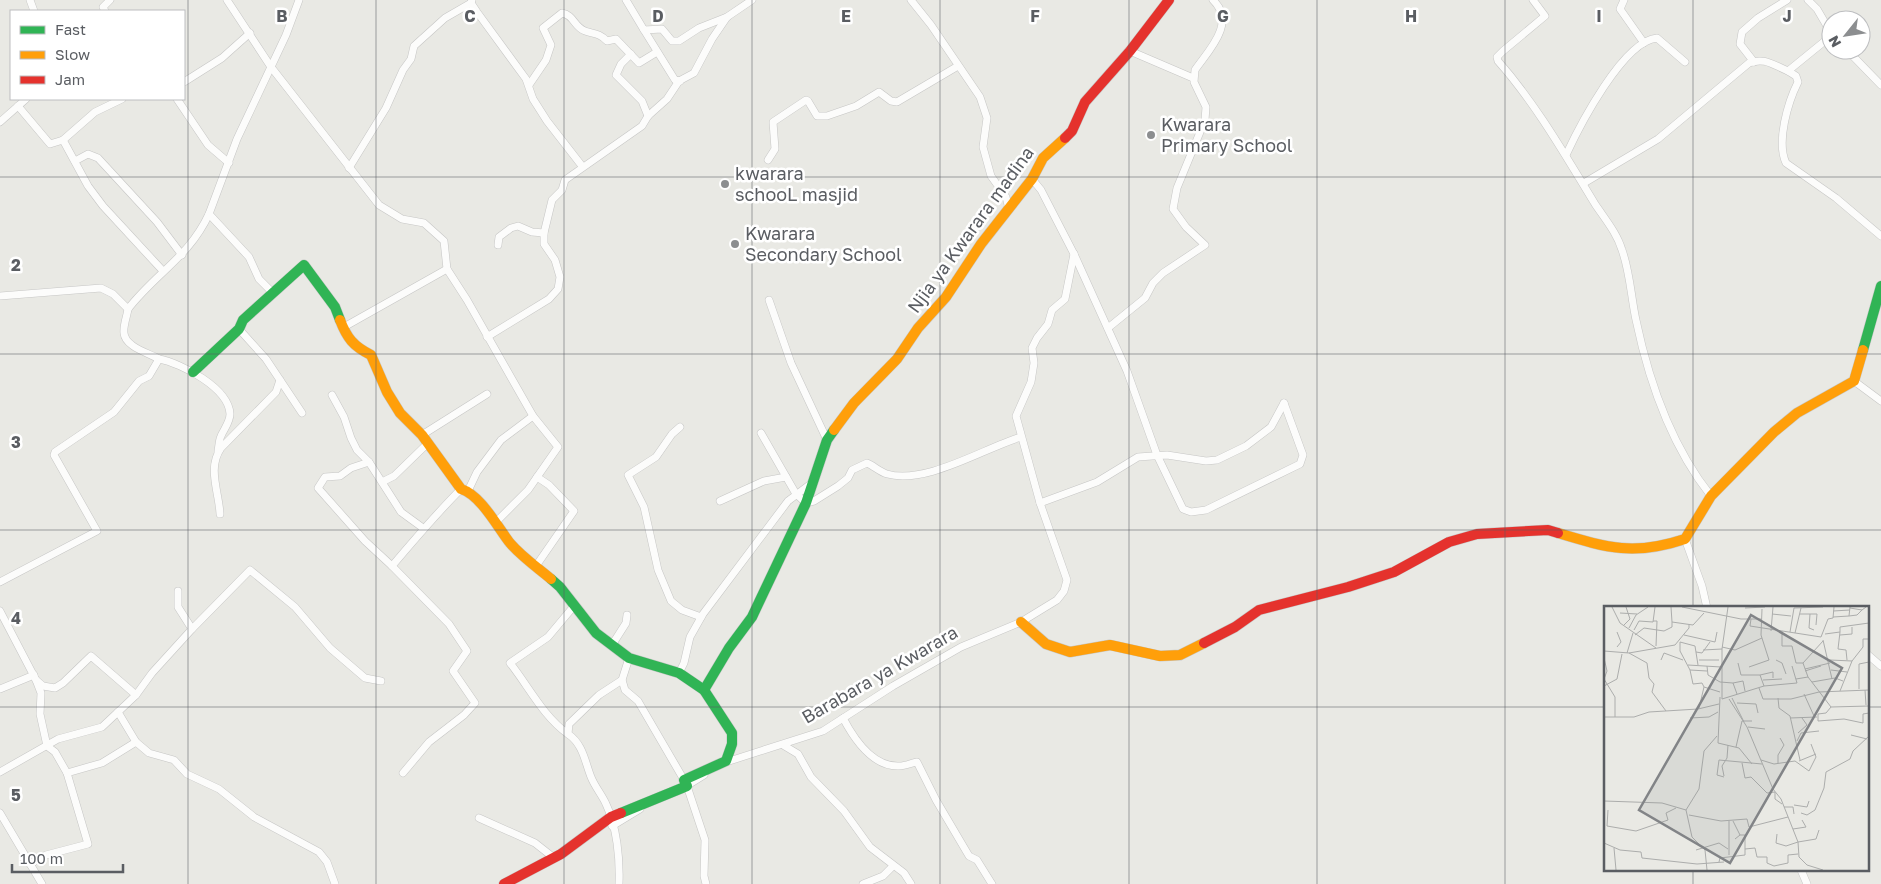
<svg xmlns="http://www.w3.org/2000/svg" width="1881" height="884" font-family="'Golos Text',sans-serif">
<style>
.lines{fill:none;stroke-linecap:round;stroke-linejoin:round}
.street-casing{stroke:#c6c6c5;stroke-width:8}
.fast-casing{stroke:#c6c7c6;stroke-width:11}
.slow-casing{stroke:#c6c7c6;stroke-width:11}
.jam-casing{stroke:#c6c7c6;stroke-width:11}
.street{stroke:#fcfcfb;stroke-width:7}
.fast{stroke:#30b455;stroke-width:10}
.slow{stroke:#ff9f0a;stroke-width:10}
.jam{stroke:#e5322d;stroke-width:10}
.grid{fill:none;stroke:#5a5d62;stroke-width:1;stroke-opacity:0.55}
.poi-dot{fill:#8c8e90;stroke:#fff;stroke-width:2}
.labels{text-anchor:middle;stroke-width:5;stroke-linejoin:round;paint-order:stroke}
.poi-label{font-size:18px;fill:#5a5d62;stroke:#fff;text-anchor:start}
.street-label{font-size:18px;fill:#5a5d62;stroke:#fff}
.inset-road{fill:none;stroke:#acadac;stroke-width:1}
.view{fill:#828487;fill-opacity:0.15;stroke:#828487;stroke-width:2.5}
.inset-edge{fill:none;stroke:#5a5d62;stroke-width:2.5}
.grid-label{font-size:16px;text-anchor:middle;font-weight:bold;fill:#5a5d62;stroke:#fff;stroke-width:5;stroke-linejoin:round;paint-order:stroke}
</style>
<rect width="100%" height="100%" fill="#e9e9e4"/>
<g class="lines">
<g class="street-casing">
<g id="street">
<path d="M30,0L34,11"/>
<path d="M227,0L271,67L379,205L402,219L424,223L444,241L447,269L467,300L533,416L558,447L528,490L496,522"/>
<path d="M472,0L471,3L477,12L526,79L533,99L547,121L582,166"/>
<path d="M626,0L644,30L662,29L672,41H679L699,28L727,17"/>
<path d="M911,0L931,25L980,97L987,118L983,147L991,176L1006,197L1009,209"/>
<path d="M1533,0L1545,16L1503,51L1497,57L1498,61C1536,104 1565,155 1595,204C1605,219 1617,233 1622,250C1630,272 1631,297 1636,320C1649,382 1672,447 1711,496"/>
<path d="M1624,0L1620,9L1644,43"/>
<path d="M1808,0L1817,9L1831,33"/>
<path d="M105,11L103,7L110,0"/>
<path d="M644,30L675,80L680,81"/>
<path d="M1847,50L1881,85"/>
<path d="M1130,51L1193,78"/>
<path d="M631,54L621,64L616,75L642,101L648,116"/>
<path d="M1754,62L1740,44L1742,32L1758,18L1787,0"/>
<path d="M1788,71L1796,76L1798,82C1788,102 1776,142 1786,163L1836,198L1881,236"/>
<path d="M184,82L222,58L250,33"/>
<path d="M529,85L546,60L551,45L543,28L562,13C574,15 574,27 585,31C594,34 599,33 607,41L616,39L639,63L657,52"/>
<path d="M177,99L208,145L229,163"/>
<path d="M18,106L50,144L63,140L88,186L103,206L163,271"/>
<path d="M0,122L26,99"/>
<path d="M63,140L95,112L122,99"/>
<path d="M1566,155C1579,127 1623,41 1657,38L1685,62"/>
<path d="M768,160L775,149L773,122L806,100L808,101L817,116H827L856,106L879,92L891,101L897,102L958,66"/>
<path d="M75,161L88,154L98,158L157,222L182,255"/>
<path d="M349,168L386,108L403,70L411,59L414,46L445,18L471,3"/>
<path d="M1032,179L1041,190L1074,254L1127,371L1157,455L1183,509L1191,512L1206,510L1300,464L1303,455L1284,403"/>
<path d="M1584,183L1658,139L1749,63C1765,57 1773,65 1788,71L1831,36"/>
<path d="M498,245L499,237L511,228L518,226L532,232L544,233"/>
<path d="M273,293L259,279L249,257L209,214L237,139L286,35L299,0"/>
<path d="M0,296L101,288L113,294L128,309C156,273 189,257 209,214"/>
<path d="M769,300L791,363L827,440"/>
<path d="M344,327L447,269"/>
<path d="M1108,328L1145,298L1153,283L1163,273L1205,245L1186,227L1173,209L1177,188L1205,120L1206,107L1194,82L1195,70C1208,51 1237,23 1213,0"/>
<path d="M239,329L266,359L302,413"/>
<path d="M487,337L549,299L558,289L560,277L555,260L544,244V233L552,200L562,190L565,180L642,126L648,116L667,99L679,81L694,73L712,39L727,17L752,0"/>
<path d="M159,359C181,363 229,388 230,414C230,422 224,429 221,436C219,440 219,446 218,451"/>
<path d="M1854,381L1881,401"/>
<path d="M332,395L344,417L351,438L357,450L369,462L401,512L423,528"/>
<path d="M680,427L672,434L656,457L628,475L644,507L658,570L671,601L682,610L701,617"/>
<path d="M761,433L796,494L806,503L814,501L838,486L848,478L852,470L867,463C874,466 880,472 887,474C926,485 984,448 1021,437"/>
<path d="M422,435L487,394"/>
<path d="M369,462L351,468L340,476L325,477L318,488L365,541L392,566"/>
<path d="M382,482L394,476L428,443"/>
<path d="M468,491L477,472L501,440L533,416"/>
<path d="M720,501L764,481L786,477"/>
<path d="M1040,503L1097,482L1138,457L1167,455L1206,461L1217,460L1246,446L1271,427L1284,403"/>
<path d="M220,514C219,492 207,468 221,448L276,392L280,380"/>
<path d="M1685,539L1702,586L1707,608"/>
<path d="M536,566L574,511L549,485L537,477"/>
<path d="M0,582L97,531L54,455L55,452L114,412L139,381L149,376L159,359C149,353 125,347 124,333C123,326 127,316 128,309"/>
<path d="M178,591V607L192,629"/>
<path d="M0,611L36,680L41,693L40,714L47,746L55,752L67,773L88,844L46,855L30,864"/>
<path d="M612,645L626,623L627,615"/>
<path d="M1867,654L1881,666"/>
<path d="M679,673L684,663L690,637L703,614L788,501L812,483"/>
<path d="M36,680L43,686L55,688L63,683L91,656L136,695"/>
<path d="M622,680L625,690L638,701L684,780"/>
<path d="M0,689L34,675"/>
<path d="M118,712L136,742L149,753L174,760L187,774L219,789L254,817L319,852L327,862L335,884"/>
<path d="M843,718C854,739 872,767 899,766C906,766 911,763 917,762L936,800L969,856L977,860L992,884"/>
<path d="M568,734C543,716 529,687 510,663L548,637L574,606"/>
<path d="M783,745L798,754L811,777L844,811L870,847L904,873L911,884"/>
<path d="M723,763L823,731L893,686L961,647L1021,622L1057,600L1064,591L1067,580L1040,503L1016,416L1031,382L1034,363L1032,348L1037,338L1048,324L1052,310L1065,299L1074,254"/>
<path d="M0,772L58,739L102,727L136,695L152,673L192,629L250,570L295,607L330,648L365,678L381,681"/>
<path d="M67,773L102,763L136,742"/>
<path d="M403,773L429,742L464,715L475,703L453,671L467,651L449,624L392,566C414,540 436,514 461,489"/>
<path d="M687,786L705,840L704,876L706,884"/>
<path d="M683,788L704,775"/>
<path d="M0,813L42,884"/>
<path d="M479,818L535,843L554,858"/>
<path d="M612,826L640,809"/>
<path d="M1801,870L1807,884"/>
<path d="M619,884C620,859 617,827 606,804C602,795 595,787 591,777C585,762 583,744 568,734L569,724L599,695L622,680L629,658"/>
<path d="M863,884L883,876L893,866"/>
</g>
</g>
<g class="fast-casing">
<g id="fast">
<path d="M1863,350L1881,286"/>
<path d="M193,372L239,329L243,320L304,265L335,307L340,320"/>
<path d="M551,579L560,587L596,633L629,658L679,673L704,690L732,733V744L726,761L684,780L687,786L621,813"/>
<path d="M704,690L729,648L752,617L806,503L827,440L834,430"/>
</g>
</g>
<g class="slow-casing">
<g id="slow">
<path d="M340,320C347,338 353,346 371,355L387,392L400,413L422,435L461,489C481,495 498,528 510,543C522,557 538,568 551,579"/>
<path d="M834,430L854,403L897,359L918,328L946,297L981,244L1032,179L1043,158L1065,138"/>
<path d="M1558,533C1608,548 1634,556 1685,539L1711,496L1774,432L1797,413L1854,381L1863,350"/>
<path d="M1021,622L1046,644L1070,652L1110,645L1160,656L1180,655L1204,643"/>
</g>
</g>
<g class="jam-casing">
<g id="jam">
<path d="M1065,138L1072,131L1085,102L1130,51L1169,0"/>
<path d="M1204,643L1235,627L1259,610L1348,587L1394,572L1449,542L1477,534L1548,530L1558,533"/>
<path d="M504,884L561,854L611,817L621,813"/>
</g>
</g>
<use href="#street" class="street"/>
<use href="#fast" class="fast"/>
<use href="#slow" class="slow"/>
<use href="#jam" class="jam"/>
</g>
<path class="grid" d="M188,0V884M376,0V884M564,0V884M752,0V884M940,0V884M1129,0V884M1317,0V884M1505,0V884M1693,0V608M0,177H1881M0,354H1881M0,530H1881M0,707H1605M1867,707H1881M1693,870V884"/>
<g class="poi-dot">
<circle cx="1151" cy="135" r="5"/>
<circle cx="725" cy="184" r="5"/>
<circle cx="735" cy="244" r="5"/>
</g>
<g class="labels">
<g class="poi-label">
<text x="1161" y="131">Kwarara<tspan x="1161" dy="21">Primary School</tspan></text>
<text x="735" y="180">kwarara<tspan x="735" dy="21">schooL masjid</tspan></text>
<text x="745" y="240">Kwarara<tspan x="745" dy="21">Secondary School</tspan></text>
</g>
<g class="street-label">
<text transform="translate(971 230) rotate(-54)" y="6">Njia ya Kwarara madina</text>
<text transform="translate(880 675) rotate(-30)" y="6">Barabara ya Kwarara</text>
</g>
</g>
<g transform="translate(1604 606)">
<rect width="265" height="265" fill="#e9e9e4"/>
<path class="inset-road" d="M8,1L16,17L52,42M67,1L68,16L89,19L100,7M78,1L137,13H158M124,1L118,43V93L160,80L193,77L188,60M141,2L161,1M246,2L258,4L262,1M229,5L246,4M16,7L33,8M168,8L187,10M196,8H213L212,19M206,8L205,22L210,24M245,10L253,9L258,4M229,11L245,10L246,1M147,13L146,20L217,31L224,13L229,12L230,1M49,15H53L52,40M20,19L26,13L22,1M25,22L32,9L44,1M30,24L35,15L49,16L51,1M167,25L169,1M178,25V40H188L192,57H199M186,26L190,2L219,1M236,26L234,43L242,44L243,54M191,27L197,2M221,28L236,26V21L265,17M31,29L40,22L60,25L68,21V16M80,29L111,36L113,26M236,29L248,28V21M219,34L228,73M76,36V45L86,64L103,65M76,36L91,40L94,59M13,41L17,36L13,26M118,41L131,44L158,32M99,44L118,43M0,45L25,47L71,39L85,22V18M92,46L98,47L106,36M23,47L29,27M25,47L43,57L45,72L50,78L48,86L62,105M0,52L3,65L0,73M57,54L60,47L79,54M95,54H115M172,54L178,57L182,68M226,54L248,55M134,57L137,69H156L160,80M84,59L117,61M103,60L104,69L116,76L129,77L133,88M145,61L165,54L157,29L158,3M201,63L226,57M86,64L89,78L98,77L100,81L116,86M227,64L243,66M201,65L217,60M156,69L169,66V72M204,71L199,57L219,35M0,73L11,91V111M192,73L204,71L227,101L222,107L214,108V115L240,113L259,117V108L265,107M159,74L178,73M208,76L231,72L239,75M129,77L139,75L141,85M0,80L13,73L18,48M155,82L159,93H187L215,86L265,84M255,83V58L265,56M261,84L262,99M236,85L248,55L259,41V33H265M200,88L210,110M116,91L114,137L135,142L148,158M128,92L140,116M174,92L175,102L186,110L196,154M125,93L143,121L169,183L177,193L194,236L195,251L203,259L219,264M133,97L152,98L154,107M227,101L265,100M95,102L100,81M0,111H30L45,106L94,103L115,98M86,112L105,111L114,106M186,112L213,111M144,121L161,123M194,127L203,119L198,112M247,129L263,133M193,135L197,127L215,125M132,141L138,115H148M157,154L170,158L191,155L205,165L212,151L207,138M195,155L212,148M138,157L141,172L147,171L163,187L171,186V193L178,198M174,157V149L180,139L176,132M120,170L118,160L123,152L124,139M120,171L113,169L115,154L158,158M0,195L58,197L82,204M190,199L203,201L205,195M180,201H189L190,208M4,204L3,220L32,225L64,214L62,207L72,202M197,207L203,209L211,204L220,182L222,166L246,153L249,145L265,130M85,209L117,215L143,213L145,221L184,211M125,215V249M129,215L136,229L131,233M189,223L202,221L198,214M173,228L172,237L182,240L194,236M194,236L212,233L215,224M0,237L16,244L37,246L38,252L93,258L120,256M10,242L12,264M141,243L151,242L153,251H163V257L170,260L184,257V249L194,248M92,244L115,237L124,243M115,256L116,252L141,249V229H136M103,264L101,244L88,231L82,204L95,183L100,145L113,130"/>
<path class="view" d="M147,9L238,62L126,257L35,204Z"/>
<rect width="265" height="265" class="inset-edge"/>
</g>
<g class="grid-label">
<text x="282" y="22">B</text>
<text x="470" y="22">C</text>
<text x="658" y="22">D</text>
<text x="846" y="22">E</text>
<text x="1035" y="22">F</text>
<text x="1223" y="22">G</text>
<text x="1411" y="22">H</text>
<text x="1599" y="22">I</text>
<text x="1787" y="22">J</text>
<text x="16" y="271">2</text>
<text x="16" y="448">3</text>
<text x="16" y="624">4</text>
<text x="16" y="801">5</text>
</g>
<rect x="10" y="10" width="175" height="90" fill="#ffffff" stroke="#bdbec0"/>
<rect x="20" y="26" width="25" height="8" fill="#30b455" stroke="#bdbec0"/>
<text x="55" y="35" font-size="15" fill="#5a5d62">Fast</text>
<rect x="20" y="51" width="25" height="8" fill="#ff9f0a" stroke="#bdbec0"/>
<text x="55" y="60" font-size="15" fill="#5a5d62">Slow</text>
<rect x="20" y="76" width="25" height="8" fill="#e5322d" stroke="#bdbec0"/>
<text x="55" y="85" font-size="15" fill="#5a5d62">Jam</text>
<g transform="translate(1846 35) rotate(240)"><circle r="24" fill="#ffffff" stroke="#bdbec0"/>
<path d="M0-4L9 19L0 12L-9 19Z" fill="#8c8e90"/>
<text y="-8" font-size="14" font-weight="bold" text-anchor="middle" fill="#5a5d62">N</text>
</g>
<path d="M12 864v8h111v-8" fill="none" stroke="#5a5d62" stroke-width="2.5"/>
<text x="20" y="864" font-size="15" fill="#5a5d62" stroke="#ffffff" stroke-width="4" paint-order="stroke">100 m</text>
</svg>
